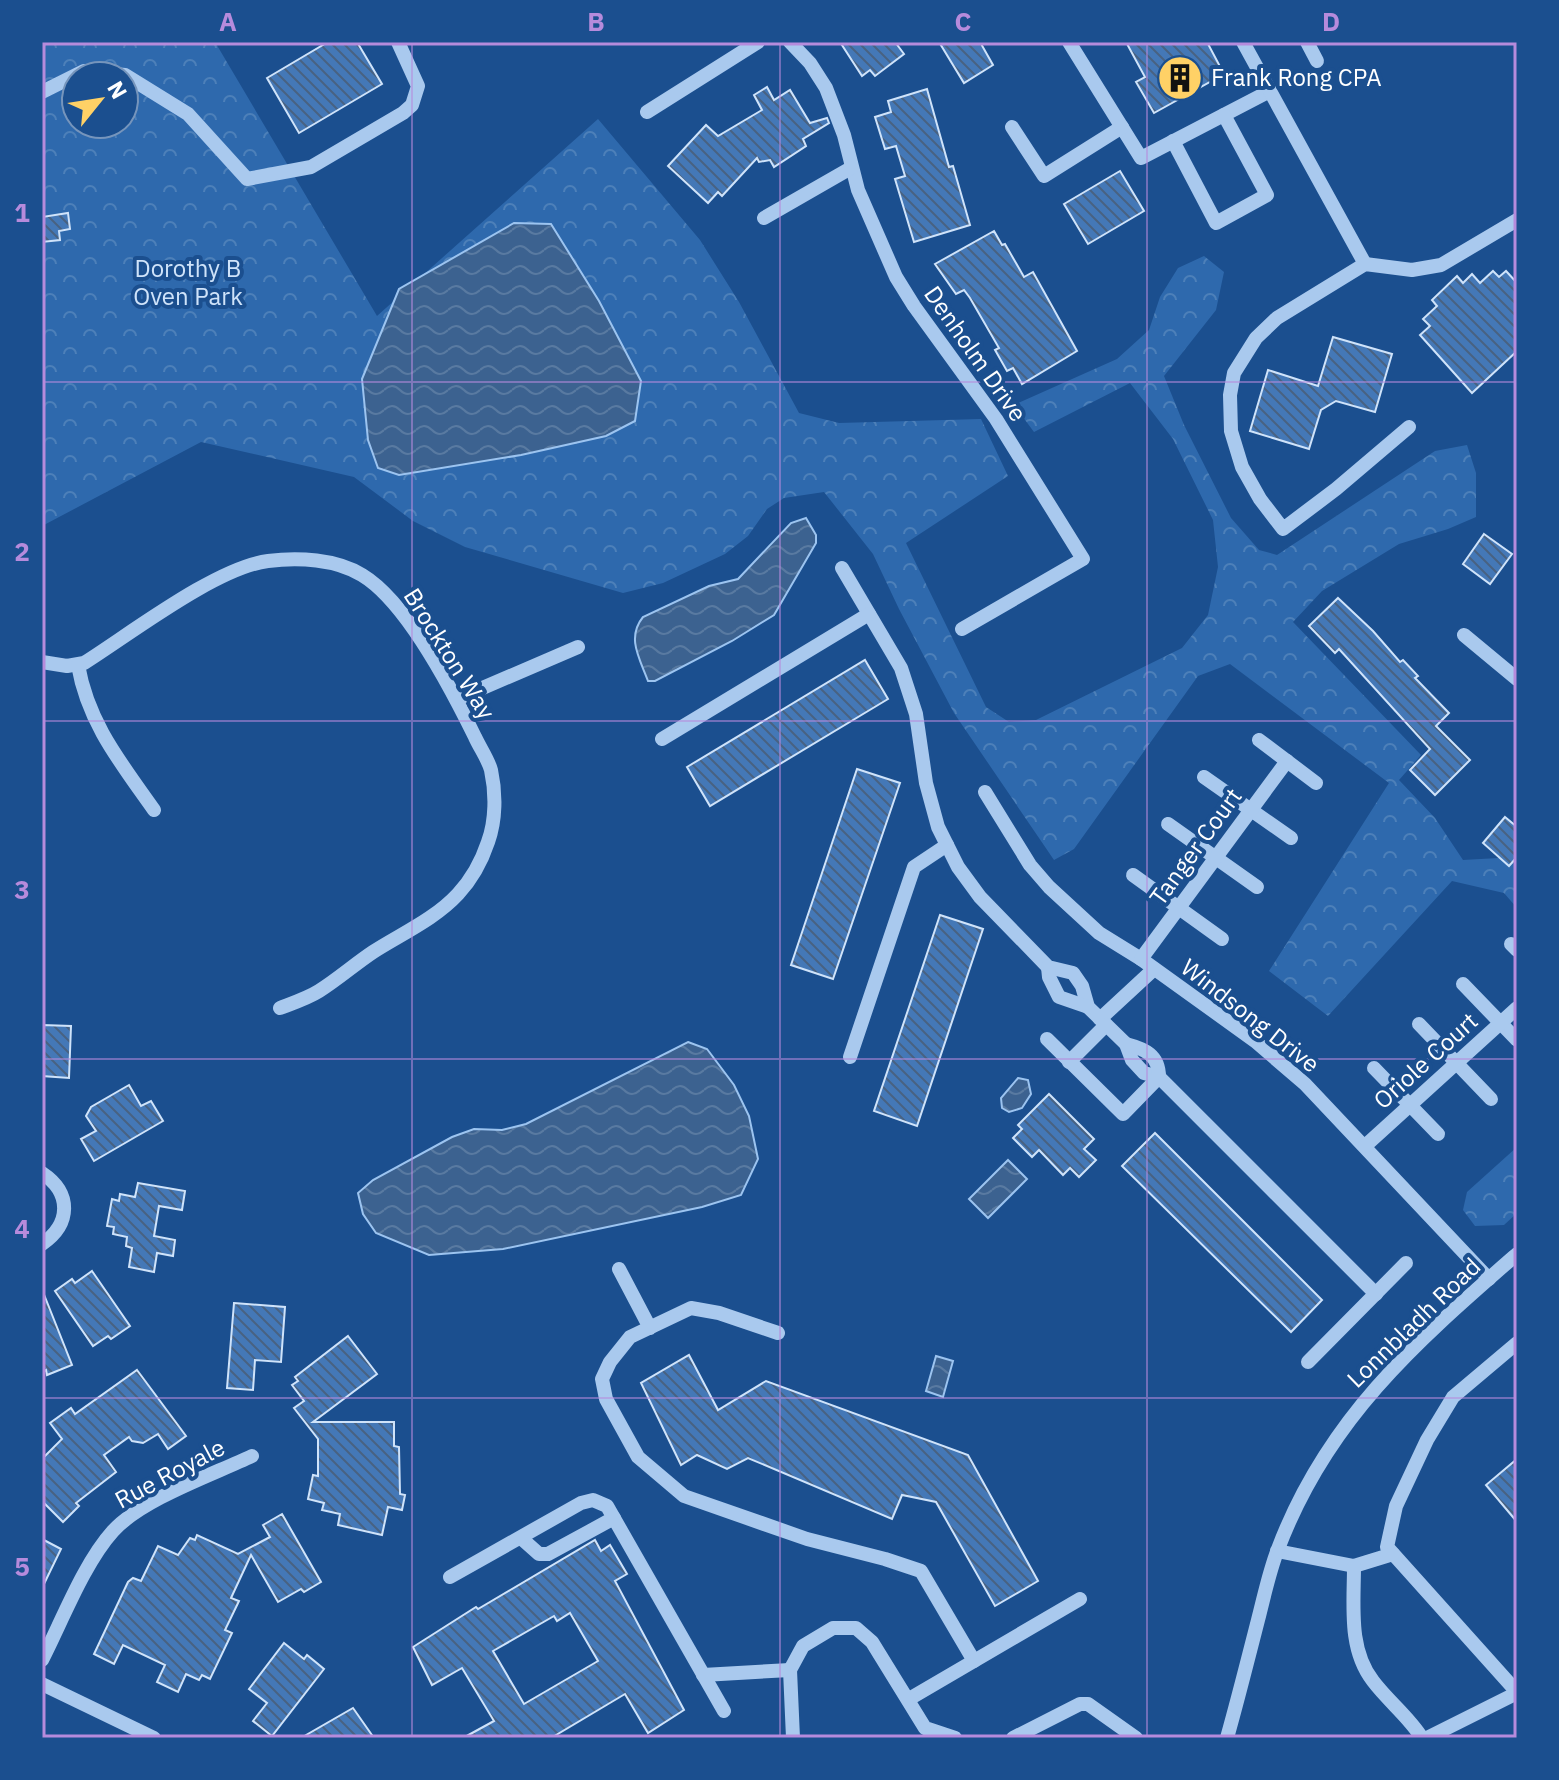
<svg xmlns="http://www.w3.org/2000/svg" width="1559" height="1780" font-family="'IBM Plex Sans',sans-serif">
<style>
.forest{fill:url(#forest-crowns);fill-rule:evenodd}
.water{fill:url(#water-waves);stroke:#9cc4f0;stroke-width:2}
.building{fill:url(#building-back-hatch);stroke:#cfe3fa;stroke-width:2;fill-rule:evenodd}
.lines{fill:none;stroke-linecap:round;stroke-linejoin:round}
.minor{stroke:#a9c9ee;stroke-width:14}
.grid{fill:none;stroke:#b68bdc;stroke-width:2;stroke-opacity:0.55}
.labels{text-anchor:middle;stroke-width:8;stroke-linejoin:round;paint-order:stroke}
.poi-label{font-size:24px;fill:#fff;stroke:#1b4f8f;text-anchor:start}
.park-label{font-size:24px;fill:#cfe3fa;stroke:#1b4f8f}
.street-label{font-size:24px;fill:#fff;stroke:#1b4f8f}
.neatline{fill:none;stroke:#b68bdc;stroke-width:3}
.grid-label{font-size:26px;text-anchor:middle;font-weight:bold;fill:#b68bdc}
</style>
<defs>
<pattern id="forest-crowns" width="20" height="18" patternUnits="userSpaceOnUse" patternTransform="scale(2)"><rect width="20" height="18" fill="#2e69ad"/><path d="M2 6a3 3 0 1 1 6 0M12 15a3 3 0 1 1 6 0" fill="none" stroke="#4d80b9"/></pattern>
<pattern id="water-waves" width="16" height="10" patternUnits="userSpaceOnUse" patternTransform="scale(2)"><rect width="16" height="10" fill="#3c6290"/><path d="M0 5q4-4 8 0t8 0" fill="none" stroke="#597aa1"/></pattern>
<pattern id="building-back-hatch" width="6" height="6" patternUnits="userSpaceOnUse" patternTransform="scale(2)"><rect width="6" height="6" fill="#4478b7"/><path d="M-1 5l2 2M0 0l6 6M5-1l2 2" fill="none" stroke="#486282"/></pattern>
</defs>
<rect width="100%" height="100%" fill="#1b4f8f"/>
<g class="forest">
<path d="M42,42H215L377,316L598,119L700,240L739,302L799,413L839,423L981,419L1008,476L906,543L986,707L1009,722L1036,720L1182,648L1208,615L1218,567L1213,520L1173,439L1130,383L1034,432L1014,405L1117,359L1149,330L1160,297L1178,268L1204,256L1224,272L1216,310L1164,376L1184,425L1231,518L1259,550L1277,555L1435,451L1467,445L1476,473V517L1448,529L1399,544L1322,591L1293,622L1421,755L1399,780L1435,818L1463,860L1517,857V908L1504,893L1452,881L1328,1016L1269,971L1389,783L1230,664L1198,676L1074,849L1054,860L954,713L899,609L873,554L824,492L784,498L767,509L748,536L725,554L663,583L623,593L465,547L413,521L354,477L201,442L42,526ZM76,76H124V124H76Z"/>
<path d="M1517,1147V1213L1504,1225L1475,1226L1463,1210L1467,1192Z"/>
</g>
<g class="water">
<path d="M514,223L551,224L599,301L641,381L635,421L606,436L521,455L399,475L378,468L368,440L362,379L399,289Z"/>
<path d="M806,518L816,535V543L774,615L732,641L655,681H648C640,659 626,638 643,617L709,586L738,579L791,523Z"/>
<path d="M688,1042L707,1049L734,1085L749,1116L758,1159L741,1195L702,1207L503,1249L429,1255L376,1233L363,1214L358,1193L373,1180L452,1137L474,1129L502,1130L526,1124Z"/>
<path d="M1018,1078L1028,1080L1031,1094L1022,1108L1009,1112L1002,1108L1001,1098Z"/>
<path d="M1008,1160L1027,1179L988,1218L969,1199Z"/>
<path d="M936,1356L953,1361L943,1397L926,1391Z"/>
</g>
<g class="building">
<path d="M328,42H357L382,84L299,133L267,78Z"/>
<path d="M840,42H895L904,54L875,76L870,70L862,76Z"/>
<path d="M939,42H980L993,65L964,83Z"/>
<path d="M1126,42H1207L1224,74L1154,113L1136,82L1145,77Z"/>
<path d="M767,87L774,100L790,90L810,123L827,118L829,123L803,139L806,146L774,167L770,160L759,162L757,158L722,196L718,192L708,203L668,166L706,125L718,136L762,110L754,95Z"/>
<path d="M927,89L949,167L953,166L970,225L914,242L895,179L905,176L896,146L885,149L875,117L891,112L888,101Z"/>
<path d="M1120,171L1144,211L1088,244L1064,204Z"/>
<path d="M68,213L70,229L59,231L60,240L42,242V217Z"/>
<path d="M994,231L1002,245L1005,244L1024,277L1033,272L1077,351L1022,384L1013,368L1007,371L995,350L999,348L970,298L964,290L956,294L935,264Z"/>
<path d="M1493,271L1499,277L1506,271L1517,283V351L1472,393L1420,335L1430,326L1423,319L1437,306L1432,300L1457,276L1463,283L1472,274L1480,283Z"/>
<path d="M1333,337L1392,354L1375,412L1336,401L1321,410L1309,449L1250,431L1268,370L1318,386Z"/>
<path d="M1484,534L1512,554L1490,584L1463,564Z"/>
<path d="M1338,598L1373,631L1400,662L1403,660L1418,676L1415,678L1449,713L1436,726L1470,760L1435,795L1410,770L1430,749L1339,649L1335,653L1309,626Z"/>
<path d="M865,660L888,699L710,806L687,767Z"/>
<path d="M857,769L900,783L833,979L791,965Z"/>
<path d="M1505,817L1517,827V857L1509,866L1483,843Z"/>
<path d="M940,915L983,929L917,1126L874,1111Z"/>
<path d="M42,1025L71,1026L69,1078L42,1076Z"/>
<path d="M129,1085L141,1106L151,1101L163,1121L94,1161L81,1139L96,1131L86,1116L91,1107Z"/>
<path d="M1049,1094L1094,1139L1084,1149L1096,1160L1079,1177L1070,1168L1063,1175L1039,1150L1032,1157L1013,1138L1022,1129L1018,1125Z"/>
<path d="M1155,1133L1322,1300L1291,1332L1122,1166Z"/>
<path d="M138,1183L185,1191L182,1210L159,1206L154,1236L175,1240L173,1256L157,1253L154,1272L129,1267L132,1248L126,1246L127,1237L113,1234L114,1227L107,1226L112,1199L119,1201L120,1194L135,1197Z"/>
<path d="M92,1271L130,1326L111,1339L108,1336L93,1346L55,1291L72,1279L75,1283Z"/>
<path d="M43,1292L72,1365L47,1375L46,1370L42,1372Z"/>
<path d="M234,1303L285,1307L281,1362L255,1360L253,1390L227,1388Z"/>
<path d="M348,1336L377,1374L313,1422H394V1446L399,1447L400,1494L405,1495L402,1510L388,1507L382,1535L338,1525L340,1514L322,1510L324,1503L308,1499L313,1475L318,1476V1439L294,1408L304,1401L292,1385L298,1381L295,1377Z"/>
<path d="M689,1355L718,1410L766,1381L968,1455L1038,1581L995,1606L936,1502L902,1495L892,1519L748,1458L727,1469L697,1455L681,1465L641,1383Z"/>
<path d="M137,1370L186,1436L168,1449L158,1434L143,1443L132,1441L129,1437L104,1455L116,1472L76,1503L79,1506L63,1522L42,1501V1459L62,1439L50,1423L71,1408L75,1414Z"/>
<path d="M1517,1459V1522L1486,1485Z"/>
<path d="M282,1514L321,1582L304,1592L301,1589L278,1602L251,1555L231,1598L239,1601L225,1630L232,1633L210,1679L202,1675L199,1680L186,1674L178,1692L157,1682L165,1665L123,1645L114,1664L94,1654L128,1582L133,1578L141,1581L158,1546L178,1555L190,1538L195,1540L197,1535L238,1554L270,1537L263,1525Z"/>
<path d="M42,1539L61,1549L42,1588Z"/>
<path d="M595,1540L601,1551L610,1545L627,1574L615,1581L684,1710L648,1733L625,1694L551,1738H463L494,1721L462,1668L432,1685L413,1647L476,1607L478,1609ZM570,1613L598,1661L524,1704L493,1651L554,1616L557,1621Z"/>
<path d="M284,1643L304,1659L307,1655L324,1669L272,1736L253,1721L267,1703L249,1689Z"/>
<path d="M353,1708L374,1738H301Z"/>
</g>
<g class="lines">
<g class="minor">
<path d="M790,42L810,63L826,88L844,135L858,190L896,277L914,306L996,419L1083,559L962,629"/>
<path d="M1069,42L1141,158L1270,91"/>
<path d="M1243,42L1365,264"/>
<path d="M1307,42L1317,61"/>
<path d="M42,92L84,71L125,75L188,114L247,179L311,167L403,113L412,105L418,86L398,42"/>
<path d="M647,112L758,42"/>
<path d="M1012,127L1044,176L1122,127"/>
<path d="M1173,141L1216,223L1267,195L1224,115"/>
<path d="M764,218L851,168"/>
<path d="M1409,427L1336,489L1283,529L1260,499L1242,467L1231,431L1230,395L1234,373L1256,338L1277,318L1365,264L1412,270L1441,265L1517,220"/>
<path d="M842,568L901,668L916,714L926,783L938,827L958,867L980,897L1048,967L1073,973L1082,986L1088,1007L1126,1044L1132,1060L1144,1073L1159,1077L1376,1294"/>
<path d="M1464,635L1517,679"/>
<path d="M42,662L67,666L84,663C130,634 217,567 268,561C298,557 336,559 362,575C407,602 452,690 475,737C480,748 488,759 491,770C496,793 496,820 488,842C482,860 471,880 458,894C435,919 401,934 373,952C355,964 338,979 319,991C308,998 293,1003 280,1008"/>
<path d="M78,665C88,723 121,763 154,810"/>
<path d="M457,699L578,647"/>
<path d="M662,739L869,614"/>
<path d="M1259,740L1316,783"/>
<path d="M1204,777L1291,838"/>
<path d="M985,792L1030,865L1049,887L1099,933L1141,959L1255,1041L1305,1084L1489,1279"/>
<path d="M1168,824L1257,887"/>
<path d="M1133,875L1222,939"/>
<path d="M1511,944L1517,950"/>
<path d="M1141,959L1287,761"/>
<path d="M1048,967L1049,977L1059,997L1088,1007"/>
<path d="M1463,984L1517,1040"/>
<path d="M1100,1019L1154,969"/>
<path d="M1419,1024L1491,1099"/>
<path d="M1047,1039L1123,1114L1159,1077C1159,1055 1145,1049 1126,1044"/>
<path d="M850,1057L914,867L947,845"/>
<path d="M1069,1062L1106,1025"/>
<path d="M1374,1068L1438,1134"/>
<path d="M1365,1146L1517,1008"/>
<path d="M42,1173C72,1193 71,1224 42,1244"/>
<path d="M619,1269L650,1328"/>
<path d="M778,1333L719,1313L691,1308L630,1337L610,1362L602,1379L606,1399L638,1457L684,1496L807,1539L885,1559L921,1571L974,1661"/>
<path d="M1517,1343L1453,1397L1427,1440L1396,1506L1387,1547L1517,1692"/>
<path d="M1308,1362L1406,1263"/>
<path d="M521,1538L539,1554H548L614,1518"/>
<path d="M1277,1551L1354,1566L1393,1554"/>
<path d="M1354,1566C1354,1605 1348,1649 1373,1681C1388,1701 1409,1717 1422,1738"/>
<path d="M450,1577L581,1503L593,1500L607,1506L724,1711"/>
<path d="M42,1660C62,1621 84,1563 113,1531C142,1499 212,1475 252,1456"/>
<path d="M703,1675L790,1670"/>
<path d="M42,1684L154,1738"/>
<path d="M909,1699L1080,1599"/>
<path d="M793,1738L790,1670L803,1646L833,1628H856L872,1642L925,1728L955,1738"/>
<path d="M1013,1738L1080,1704H1088L1136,1738"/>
<path d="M1227,1738C1238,1699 1248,1659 1258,1620C1264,1597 1269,1572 1278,1549C1327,1419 1415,1343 1517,1254"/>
<path d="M1427,1738L1517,1693"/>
</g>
</g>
<path class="grid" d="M412,42V1738M780,42V1738M1147,42V1738M42,382H1517M42,721H1517M42,1059H1517M42,1398H1517"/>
<defs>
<g id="building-disc" transform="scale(2.3)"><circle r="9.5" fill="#ffd166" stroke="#1b4f8f"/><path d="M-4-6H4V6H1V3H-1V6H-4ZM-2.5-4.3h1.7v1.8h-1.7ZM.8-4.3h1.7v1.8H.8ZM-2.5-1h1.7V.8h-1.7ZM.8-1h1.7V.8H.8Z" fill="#111"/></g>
</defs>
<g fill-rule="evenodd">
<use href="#building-disc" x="1180" y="78"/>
</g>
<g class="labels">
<g class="poi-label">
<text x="1211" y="86">Frank Rong CPA</text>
</g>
<g class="park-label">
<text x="188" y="277">Dorothy B<tspan x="188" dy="28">Oven Park</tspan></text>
</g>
<g class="street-label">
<text transform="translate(975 354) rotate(55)" y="8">Denholm Drive</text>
<text transform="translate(449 654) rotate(58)" y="8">Brockton Way</text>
<text transform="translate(1196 847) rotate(-54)" y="8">Tanger Court</text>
<text transform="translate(1250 1016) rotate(38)" y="8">Windsong Drive</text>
<text transform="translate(1426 1061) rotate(-42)" y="8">Oriole Court</text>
<text transform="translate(1414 1323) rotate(-44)" y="8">Lonnbladh Road</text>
<text transform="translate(170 1474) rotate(-28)" y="8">Rue Royale</text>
</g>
</g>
<rect width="1559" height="1780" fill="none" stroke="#1b4f8f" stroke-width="88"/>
<g transform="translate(100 100) rotate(60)"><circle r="38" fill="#1b4f8f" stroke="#7695bc" stroke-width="2"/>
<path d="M0-6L14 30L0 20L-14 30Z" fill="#ffd166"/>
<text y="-12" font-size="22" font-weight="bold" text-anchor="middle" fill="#ffffff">N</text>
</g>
<rect x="44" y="44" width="1471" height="1692" class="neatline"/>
<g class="grid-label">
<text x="228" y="31">A</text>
<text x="596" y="31">B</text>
<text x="963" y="31">C</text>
<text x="1331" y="31">D</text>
<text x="22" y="222">1</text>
<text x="22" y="561">2</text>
<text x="22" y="899">3</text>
<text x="22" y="1238">4</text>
<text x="22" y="1576">5</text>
</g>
</svg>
